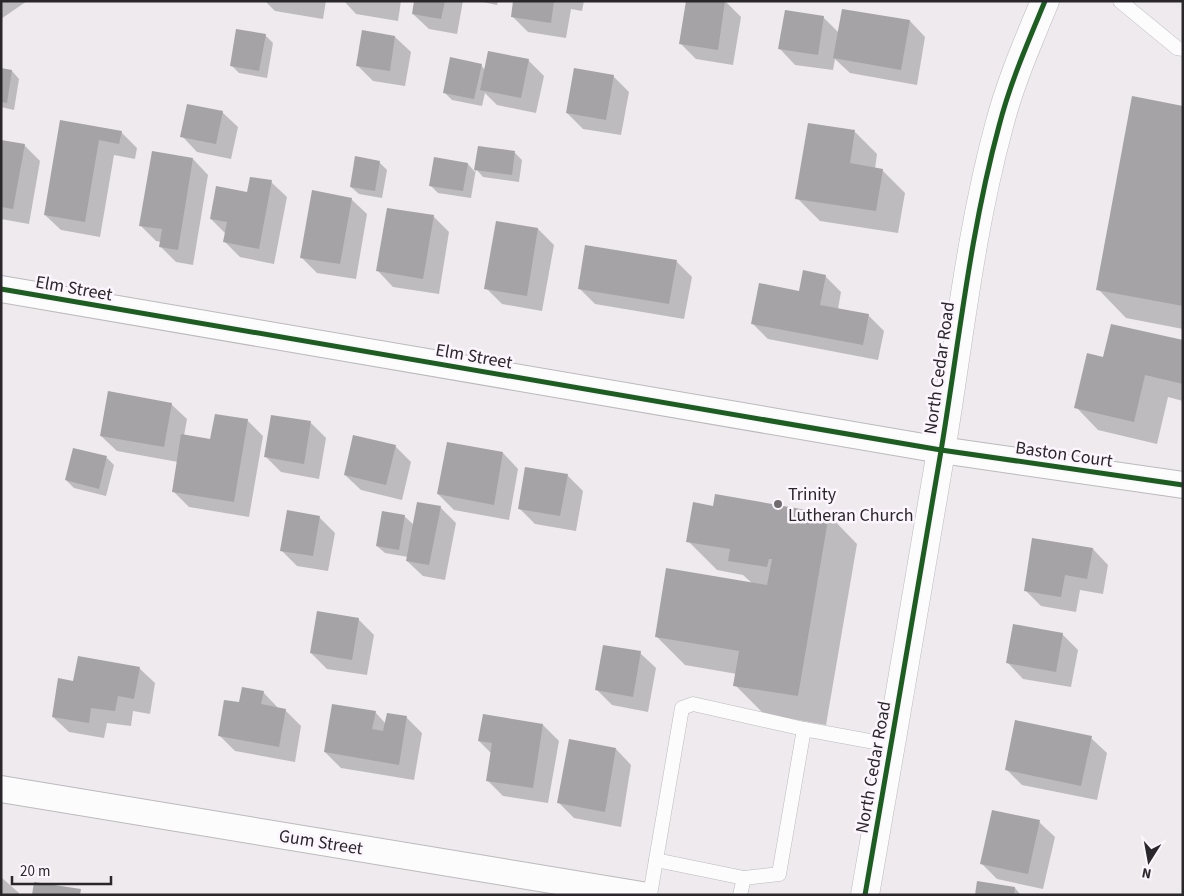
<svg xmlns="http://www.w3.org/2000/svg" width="1184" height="896" font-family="'Source Sans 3',sans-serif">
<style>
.shadow{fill:#0003}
.building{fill:#a6a3a6}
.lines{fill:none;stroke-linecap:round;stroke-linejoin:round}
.service-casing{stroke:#bcbabc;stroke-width:15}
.minor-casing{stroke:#bcbabc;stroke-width:28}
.tertiary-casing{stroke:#bcbabc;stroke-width:29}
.service{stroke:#fcfcfc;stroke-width:14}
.minor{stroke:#fcfcfc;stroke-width:26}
.tertiary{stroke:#fcfcfc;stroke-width:28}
.cycleway-casing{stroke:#fcf5fe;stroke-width:8}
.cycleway{stroke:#1b5e20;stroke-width:5}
.poi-dot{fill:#6f6b6f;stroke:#fcf5fe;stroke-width:2}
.labels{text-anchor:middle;stroke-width:5;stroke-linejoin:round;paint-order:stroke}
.street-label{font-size:18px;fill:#2a272a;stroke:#fcf5fe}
.poi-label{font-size:18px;fill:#2a272a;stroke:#fcf5fe;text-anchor:start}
</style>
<rect width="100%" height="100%" fill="#eeeaee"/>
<g class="shadow">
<path d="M1,1H27L1,19Z"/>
<path d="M265,1H326L323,19L275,11Z"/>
<path d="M344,1H401L398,21L356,14Z"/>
<path d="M415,1H463L457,34L429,29L413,14Z"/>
<path d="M478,1H498L497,5Z"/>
<path d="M514,1H584L582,11L571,9L566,38L528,32L512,16Z"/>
<path d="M687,1H725L741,17L733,65L696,59L680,43Z"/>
<path d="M823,17L839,33L910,21L925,37L917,85L850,73L835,59L833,70L795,65L780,49Z"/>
<path d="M265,35L273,43L267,78L239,73L231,65Z"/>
<path d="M395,37L411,52L405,86L373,81L357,65Z"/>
<path d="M528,60L544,76L536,113L497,105L485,93L482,106L452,100L444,92L481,65L485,70Z"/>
<path d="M1,70L12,71L19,79L14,110L1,107Z"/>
<path d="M613,76L629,92L621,135L583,129L567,113Z"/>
<path d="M1183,107V329L1126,318L1098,289Z"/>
<path d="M222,112L238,127L231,159L197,152L182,136Z"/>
<path d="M61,122L121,132L137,148L135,159L114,155L100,237L61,230L45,215Z"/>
<path d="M855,132L877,154L875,169L882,170L905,193L898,233L820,221L797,198Z"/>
<path d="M1,141L24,145L40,161L29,224L1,219Z"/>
<path d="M479,147L515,153L522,160L519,182L483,177L476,169L471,198L438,193L430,185L468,164L475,172Z"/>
<path d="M193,159L208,175L193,265L176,262L161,247V242L156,241L140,225Z"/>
<path d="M379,162L387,170L382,198L359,194L351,187Z"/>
<path d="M271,182L287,197L274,264L240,257L225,242L226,234L211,219L248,194Z"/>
<path d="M351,199L367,214L356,279L317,273L301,257Z"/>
<path d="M433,216L449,232L439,294L393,287L378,271Z"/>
<path d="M497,223L538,229L554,245L542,311L502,304L486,288Z"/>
<path d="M676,261L692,277L684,319L595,304L579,288Z"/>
<path d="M825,276L841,292L838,309L868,315L884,331L878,360L768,339L752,323Z"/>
<path d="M1183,342V401L1168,397L1157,444L1098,430L1076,407L1104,358Z"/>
<path d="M171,404L187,419L184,436L211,440L247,420L263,436L249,517L189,507L173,491L178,462L117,451L101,436Z"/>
<path d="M311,423L326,438L319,479L281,472L265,456Z"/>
<path d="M395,446L411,462L402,500L361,490L345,475Z"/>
<path d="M503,453L518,469L509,520L454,510L438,494Z"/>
<path d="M107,458L114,465L106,496L74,488L66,480Z"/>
<path d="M567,475L583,491L576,531L535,524L520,509Z"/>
<path d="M440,507L456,523L445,580L423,576L407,561L408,557L385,553L377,546L404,516L414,525Z"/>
<path d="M714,507L829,515L857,544L826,725L764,714L735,685L737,674L685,665L656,636L753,584L743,575L717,570L688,541Z"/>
<path d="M319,517L335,533L328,571L297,566L281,550Z"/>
<path d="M1093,549L1108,565L1103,594L1080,590L1076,612L1041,606L1025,590Z"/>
<path d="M358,619L374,635L367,675L327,669L311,653Z"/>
<path d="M1062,634L1078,650L1071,687L1023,679L1008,663Z"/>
<path d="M640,653L656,668L648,712L612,705L596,689Z"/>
<path d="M139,668L155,683L150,714L133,711L131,726L107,723L104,738L69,732L53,717L74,682Z"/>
<path d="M263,692L279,709L285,710L301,726L295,762L235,751L219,735L240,704Z"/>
<path d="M375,712L386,724L407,718L422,733L414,780L341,768L325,752Z"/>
<path d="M484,715L543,725L559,741L548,803L503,796L487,780L491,753L479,741Z"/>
<path d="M1091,738L1107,753L1097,800L1022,785L1006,769Z"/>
<path d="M616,749L631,765L621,827L574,818L559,803Z"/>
<path d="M1039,822L1055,837L1043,889L997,879L981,863Z"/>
<path d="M1,877L19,893V895H1Z"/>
<path d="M978,882L1015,888L1021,895H976Z"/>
</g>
<g class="building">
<path d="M414,1H445L441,19L412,14Z"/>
<path d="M513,1H554L551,23L511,17Z"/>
<path d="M686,1H725L718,50L679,44Z"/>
<path d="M842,9L910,20L901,70L833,58Z"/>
<path d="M785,10L824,16L818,55L778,49Z"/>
<path d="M236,29L266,34L259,71L230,66Z"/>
<path d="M362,30L395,36L390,71L356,66Z"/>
<path d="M488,51L529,59L521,98L480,90Z"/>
<path d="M450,57L482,64L474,99L443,93Z"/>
<path d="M1,68L12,70L7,103L1,102Z"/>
<path d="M574,68L614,75L606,120L566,113Z"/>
<path d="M1132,96L1183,106V306L1096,290Z"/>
<path d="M187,104L223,111L216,144L180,137Z"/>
<path d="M60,120L122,131L119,144L99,140L85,222L44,215Z"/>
<path d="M808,123L855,130L850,163L883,169L876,211L795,199Z"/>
<path d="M1,140L25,144L13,209L1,207Z"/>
<path d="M478,146L515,151L512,175L474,170Z"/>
<path d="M152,151L193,158L178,250L159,247L162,229L139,226Z"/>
<path d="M355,156L380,161L375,191L350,187Z"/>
<path d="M434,157L468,163L463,191L429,186Z"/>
<path d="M250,177L272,180L259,249L223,242L227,222L210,219L216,186L247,192Z"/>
<path d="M312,190L352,198L340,264L300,258Z"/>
<path d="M387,208L434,215L423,279L376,271Z"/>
<path d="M496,221L538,228L527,296L484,289Z"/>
<path d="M585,245L677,260L669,304L578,289Z"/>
<path d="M803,270L826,275L820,305L869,314L863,345L751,324L759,283L799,291Z"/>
<path d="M1111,324L1183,340V384L1145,375L1134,422L1074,408L1087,353L1103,357Z"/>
<path d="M108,391L172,403L164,447L100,436Z"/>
<path d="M215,414L248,419L234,502L172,492L181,434L210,439Z"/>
<path d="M271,415L311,421L304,464L264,457Z"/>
<path d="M353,435L396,445L386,485L344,475Z"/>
<path d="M447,442L503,452L494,505L437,494Z"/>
<path d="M73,448L107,456L99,489L65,480Z"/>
<path d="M525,467L568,474L560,516L518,509Z"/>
<path d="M715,494L829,514L798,696L733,686L739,651L655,637L666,568L767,585L772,559H769L767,567L728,561L730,549L686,542L693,502L713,506Z"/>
<path d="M417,502L441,506L429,565L406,561Z"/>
<path d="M287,510L320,516L313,556L280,551Z"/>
<path d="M382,511L405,515L399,550L376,546Z"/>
<path d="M1032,538L1093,548L1087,579L1065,575L1061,597L1024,591Z"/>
<path d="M317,611L359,618L352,660L310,653Z"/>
<path d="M1013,624L1063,633L1056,672L1006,663Z"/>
<path d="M603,645L641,651L633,697L595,690Z"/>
<path d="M78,656L140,667L134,699L118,696L115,711L91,708L89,723L52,717L58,678L73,681Z"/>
<path d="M242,687L264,691L261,704L286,709L279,747L218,736L224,700L239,702Z"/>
<path d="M332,704L376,711L372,729L383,731L387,713L407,716L399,765L324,752Z"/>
<path d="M483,714L543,724L533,788L486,781L492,743L478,741Z"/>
<path d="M1015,720L1092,736L1081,786L1005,770Z"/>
<path d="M569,739L616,748L605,812L557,803Z"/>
<path d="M992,810L1040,820L1028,874L980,864Z"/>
<path d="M977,881L1015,887L1014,895H975Z"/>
<path d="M34,882L81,889L80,895H32Z"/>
</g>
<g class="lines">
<g class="service-casing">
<g id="service">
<path d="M1120,1L1177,48L1183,49"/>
<path d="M656,860L744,878"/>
<path d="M650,895L682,708L693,704L804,729"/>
<path d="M740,895L744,878L779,874L804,729L891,745"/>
</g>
</g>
<g class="minor-casing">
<g id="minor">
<path d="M1,289L941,450L1183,485"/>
<path d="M1,789L642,895"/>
</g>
</g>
<g class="tertiary-casing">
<path id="tertiary" d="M865,895C890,747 917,599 941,451C959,342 970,233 999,126C1010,83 1028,42 1045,1"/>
</g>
<use href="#service" class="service"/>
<use href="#minor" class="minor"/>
<use href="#tertiary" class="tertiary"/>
<g class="cycleway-casing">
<g id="cycleway">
<path d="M1,289L941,450L1183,485"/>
<path d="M865,895C890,747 917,599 941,451C959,342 970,233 999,126C1010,83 1028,42 1045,1"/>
</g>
</g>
<use href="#cycleway" class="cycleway"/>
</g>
<circle class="poi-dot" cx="778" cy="504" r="5"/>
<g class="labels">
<g class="street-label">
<text transform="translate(74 288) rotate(10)" y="6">Elm Street</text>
<text transform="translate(474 356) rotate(10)" y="6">Elm Street</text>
<text transform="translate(939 368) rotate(-82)" y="6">North Cedar Road</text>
<text transform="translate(1064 454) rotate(8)" y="6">Baston Court</text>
<text transform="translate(873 767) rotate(-80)" y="6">North Cedar Road</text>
<text transform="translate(321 842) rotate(9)" y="6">Gum Street</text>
</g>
<g class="poi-label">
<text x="788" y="500">Trinity<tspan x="788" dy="21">Lutheran Church</tspan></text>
</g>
</g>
<rect width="1184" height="896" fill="none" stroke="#2a272a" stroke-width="5"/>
<g transform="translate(1149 861) rotate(191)" stroke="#fcf5fe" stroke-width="4" paint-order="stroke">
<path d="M0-4L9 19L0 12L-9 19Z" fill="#2a272a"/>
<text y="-8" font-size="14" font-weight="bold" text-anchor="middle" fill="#2a272a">N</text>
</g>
<path d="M12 876v8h99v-8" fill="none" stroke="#2a272a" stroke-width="2.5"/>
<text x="20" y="876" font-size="15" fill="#2a272a" stroke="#fcf5fe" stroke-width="4" paint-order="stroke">20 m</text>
</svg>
